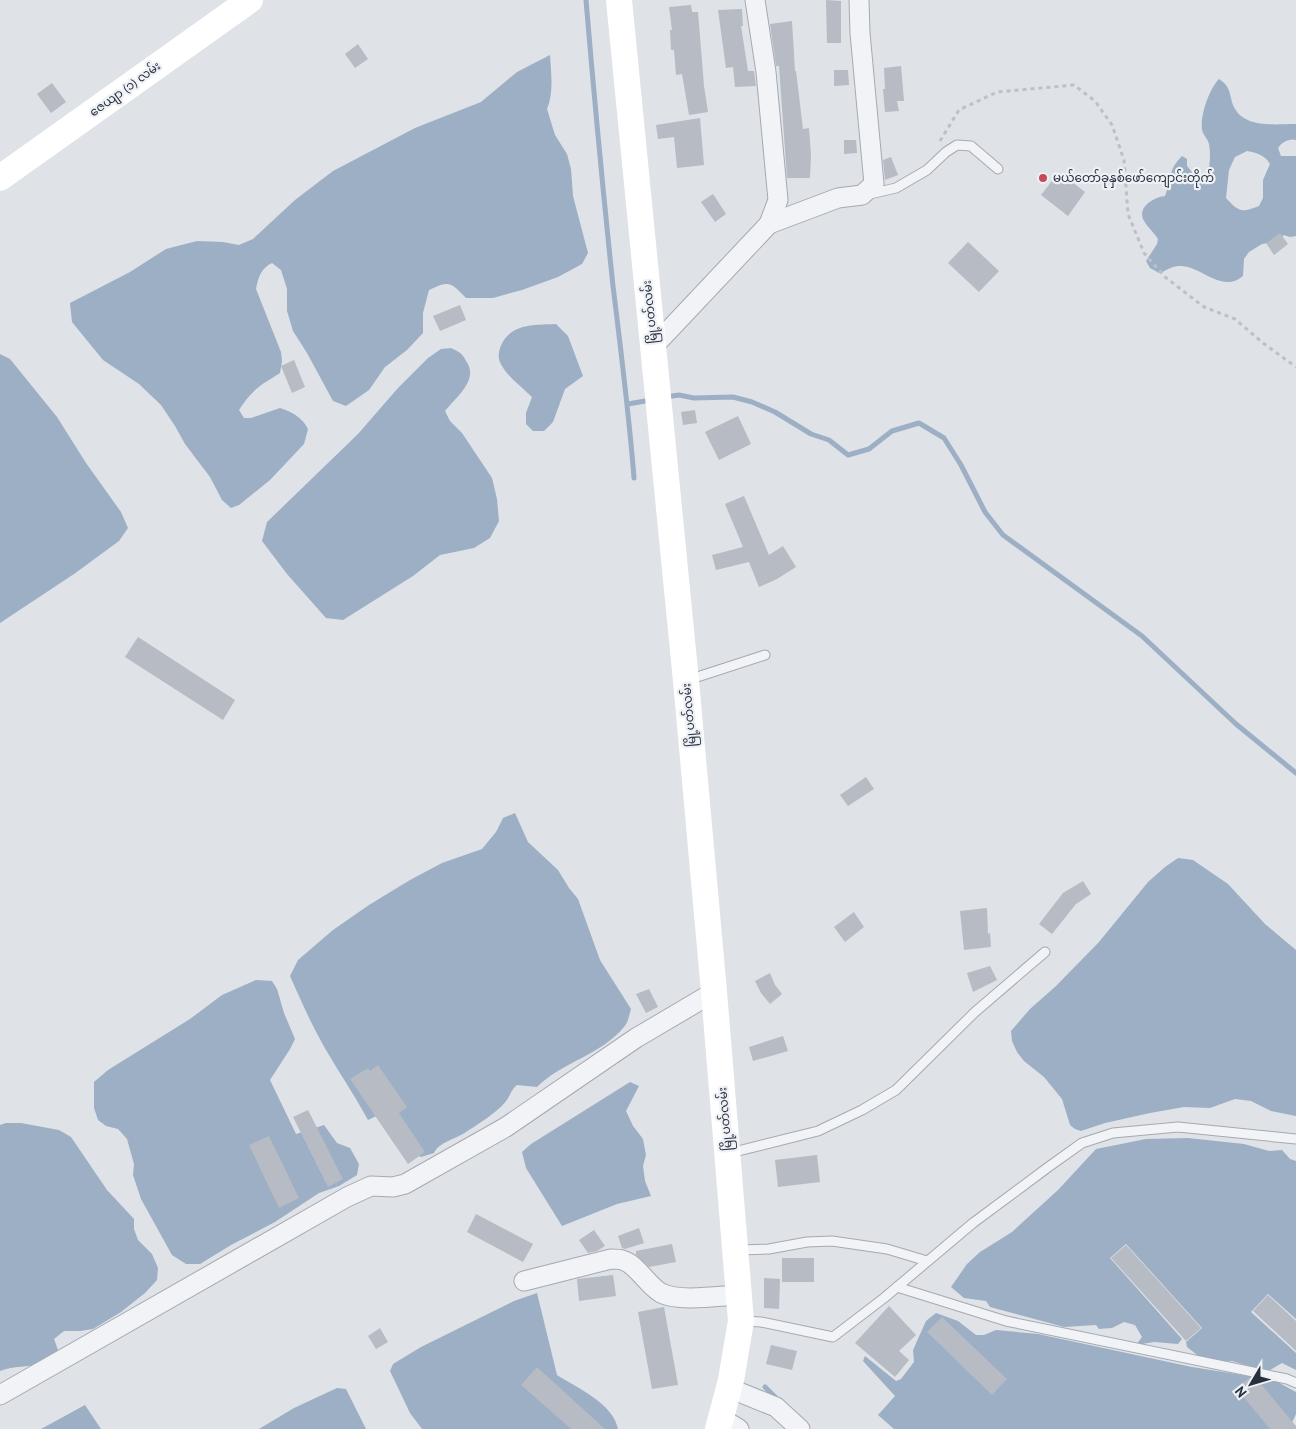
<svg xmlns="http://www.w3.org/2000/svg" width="1296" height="1429" font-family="'PT Sans','Noto Sans Myanmar',sans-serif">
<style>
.water{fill:#9cafc5;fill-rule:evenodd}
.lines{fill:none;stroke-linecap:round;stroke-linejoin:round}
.stream{stroke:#9cafc5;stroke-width:5}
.building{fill:#b6bbc4}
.lane-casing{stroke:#a5a9b1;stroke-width:11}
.street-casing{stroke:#a5a9b1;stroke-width:21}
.path{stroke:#bdc0c6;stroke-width:3;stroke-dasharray:4 4;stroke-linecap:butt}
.lane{stroke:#f1f3f6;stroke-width:9}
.street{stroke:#f1f3f6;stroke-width:19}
.secondary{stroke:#fff;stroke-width:26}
.poi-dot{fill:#c54b5a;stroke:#eef1f5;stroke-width:2}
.labels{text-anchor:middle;stroke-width:4.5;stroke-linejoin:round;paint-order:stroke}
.street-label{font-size:12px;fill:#29303d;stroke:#eef1f5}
.poi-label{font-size:12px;fill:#29303d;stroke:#eef1f5;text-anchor:start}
</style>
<rect width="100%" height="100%" fill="#dfe2e7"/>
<g class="water">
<path d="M550,55C551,73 554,92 547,109L555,135L567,154L571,169L573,196L588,253L582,264L558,277L522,290L493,298H466C451,282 449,280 429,290L423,313V333L407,350L385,367L369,390L346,406L333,401L307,353L293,331L287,311V289L281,270L272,263C261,268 258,278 256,289L281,352L282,361L280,373C259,386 253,389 239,410L244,418H251L280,408C292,412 302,417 308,429L304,444L270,480L239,505L231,508L222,500L210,477L185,444L175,426L161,405L139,384L103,360L72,322L70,303L130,272L166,249L197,241L223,242L239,245L253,239L295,200L333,171L415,128L481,102L517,72Z"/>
<path d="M1219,79C1231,87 1229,93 1233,105C1243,129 1275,124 1296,124V140C1289,138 1282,142 1278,148L1281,156H1296V236L1290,237L1284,235L1275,242L1262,244L1249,252L1244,259L1243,276C1222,294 1201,266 1181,266C1173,265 1166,271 1159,273L1150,268L1146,261L1157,244L1158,239C1154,232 1146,226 1143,219C1138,206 1155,197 1165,196C1172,179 1167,171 1182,156L1187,159V166L1197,178H1206C1210,169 1211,154 1209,144C1208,139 1203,135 1202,130C1200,116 1209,89 1219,79ZM1247,151C1257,153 1265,155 1270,164L1263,180V198L1259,206C1241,213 1239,212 1226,198L1229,170L1235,157Z"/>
<path d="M556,324L568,336L583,376L565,389L553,422L544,431H533L526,424V413L532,397C522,387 509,378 502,366C498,360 498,354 500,348C509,323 534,325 556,324Z"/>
<path d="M451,348C462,353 462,354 468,364C477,382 455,398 445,411L450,421L462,433L492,478L497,499L499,521L490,538L474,548L440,555L413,576L343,620L326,618L287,574L262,541L267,522L358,434L398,388L428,358L441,349Z"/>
<path d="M0,354L10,359L57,417L86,463L121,512L128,528L119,541L74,574L0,623Z"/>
<path d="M515,813L528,842L558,870L569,888L578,899L600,960L631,1009C629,1015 628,1023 624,1027C601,1055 562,1062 537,1087L517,1085C510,1091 511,1095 506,1101C499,1111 477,1125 466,1132C456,1139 439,1142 434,1153L421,1157L412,1152L389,1110L368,1120C355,1096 340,1074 326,1050C312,1026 301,1001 290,976L298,960L333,930L369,905L410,880L442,863L482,849L496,832L503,818Z"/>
<path d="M1178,858L1193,860L1228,884L1265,924L1296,950V1116L1271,1111L1251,1101L1235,1099L1210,1108L1184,1107L1150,1113L1105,1123L1081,1131L1075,1129L1070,1125L1062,1099L1044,1077L1024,1061L1017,1052L1012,1041L1011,1031L1030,1009L1056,986L1099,942L1148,882L1165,867Z"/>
<path d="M256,980L272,981L277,989L284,1013L295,1039L290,1049L270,1080L296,1134L324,1125L337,1143L350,1148L359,1164L357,1175L339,1186L319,1193L275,1222L231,1245L200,1264H186L172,1255L141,1199L133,1175L134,1164L127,1139L118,1129L106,1126L98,1120L94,1108V1082L108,1070L190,1019L222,995Z"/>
<path d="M630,1082L639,1086L626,1111L633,1126L643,1139L646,1155L643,1166L645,1181L651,1196L617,1204L562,1226L526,1168L522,1152L531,1144Z"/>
<path d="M6,1123H21L59,1130L71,1137L107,1190L134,1219V1229L138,1240L152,1254L158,1268L157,1280L145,1293L121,1312L93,1329L80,1331H64L54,1339L58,1350C49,1357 39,1364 29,1366C18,1367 10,1367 0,1371V1125Z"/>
<path d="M1188,1138L1244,1144L1269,1151L1282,1150L1290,1159L1296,1161V1319L1268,1294L1251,1312L1296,1353V1370L1282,1363L1270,1370H1263L1232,1361L1221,1362L1201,1358L1187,1347L1186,1342L1202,1328L1126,1244L1110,1258L1182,1339L1178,1344L1154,1342L1136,1345L1142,1337L1135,1325L1124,1322L1112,1328L1099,1329L1096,1325L1064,1327L990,1307L986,1301L964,1298L951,1287L967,1264L980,1252L1012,1232L1058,1190L1096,1149L1146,1139Z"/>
<path d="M537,1293L557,1375C577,1388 613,1403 618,1429H422L410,1413L390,1371L393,1364L421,1347L514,1301Z"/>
<path d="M936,1313L958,1321L976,1335H984L996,1330L1038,1334L1192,1367L1274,1380L1296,1392V1414L1289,1429H894L878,1415L895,1396L863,1361L865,1356L896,1381L901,1379L914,1362L913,1350L926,1321Z"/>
<path d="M337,1388L346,1389L366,1429H259L294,1408Z"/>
<path d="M85,1405L101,1429H41Z"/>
</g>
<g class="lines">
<g class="stream">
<path d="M586,0C594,96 603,191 613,286C621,351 629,414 634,478"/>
<path d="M666,397L679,395L694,398L733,397L752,402L775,412L811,434L829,440L848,455L869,449L892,431L919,423L944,438L961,465L985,512L1003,535L1142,636L1236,724L1296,773"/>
<path d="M628,404L651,400"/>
<path d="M765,1387L779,1401"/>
</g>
</g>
<g class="building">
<path d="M826,0L841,1V43H827Z"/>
<path d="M691,5L692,12H698L704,86L708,112L689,115L682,74L676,75L674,50H671L670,30H672L669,7Z"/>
<path d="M742,9L743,26H741L748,71H754L756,86L735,87L733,67L726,68L718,10Z"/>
<path d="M792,21L795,71H796L803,129L809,128L811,154L810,178H787L779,66H776L770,24Z"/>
<path d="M358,44L368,59L355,68L345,54Z"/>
<path d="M901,66L904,101H897L899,111L885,112L883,89H885L884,68Z"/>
<path d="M834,70H848L849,85L834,86Z"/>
<path d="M52,83L66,102L51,113L37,94Z"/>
<path d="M700,118L704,165L677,168L674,137L658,139L656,125Z"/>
<path d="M844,140H856L857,153L844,154Z"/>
<path d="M891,157L898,175L885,180L883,160Z"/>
<path d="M1059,172L1085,192L1068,216L1041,195Z"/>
<path d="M713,194L726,214L715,222L701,202Z"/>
<path d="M1280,233L1288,244L1274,255L1266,243Z"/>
<path d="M968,242L999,271L979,292L948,263Z"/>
<path d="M460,305L466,320L440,331L433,316Z"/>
<path d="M294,360L305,387L292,393L281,366Z"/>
<path d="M695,410L697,423L683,425L681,412Z"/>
<path d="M738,416L751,444L719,460L705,432Z"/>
<path d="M744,496L769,555L783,546L796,567L777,579L759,587L749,562L716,570L712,555L743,547L725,504Z"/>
<path d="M138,637L235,700L223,720L125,657Z"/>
<path d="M866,777L874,789L848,806L840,795Z"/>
<path d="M1083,881L1091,894L1076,904L1052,934L1039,924L1063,893Z"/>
<path d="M987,908L988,934L990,933L991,947L964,950L960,911Z"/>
<path d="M854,912L864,927L845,942L834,927Z"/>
<path d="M990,966L997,980L973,992L967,973Z"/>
<path d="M770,973L775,985L782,994L770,1004L761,993L755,981Z"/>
<path d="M649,989L658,1007L646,1013L636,994Z"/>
<path d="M783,1036L788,1051L753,1061L749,1047Z"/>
<path d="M378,1065L407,1107L399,1113L425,1152L408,1164L350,1079L368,1068L370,1071Z"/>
<path d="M308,1110L343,1179L328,1187L293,1117Z"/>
<path d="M269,1136L299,1198L279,1208L249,1145Z"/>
<path d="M817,1155L820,1182L778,1187L775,1160Z"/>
<path d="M476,1214L533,1244L523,1262L467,1232Z"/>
<path d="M639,1228L644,1243L625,1249L622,1248L618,1236Z"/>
<path d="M594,1230L605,1246L597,1251L588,1253L579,1240Z"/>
<path d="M672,1244L676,1262L649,1267L636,1255V1251Z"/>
<path d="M1126,1245L1201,1328L1186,1341L1111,1258Z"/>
<rect x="782" y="1258" width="32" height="24"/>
<path d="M613,1275L616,1296L579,1301L577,1279Z"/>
<path d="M764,1278L780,1279L779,1309L764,1308Z"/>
<path d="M1268,1295L1296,1321V1351L1253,1311Z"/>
<path d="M889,1306L916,1335L899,1351L909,1360L895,1377L855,1343Z"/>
<path d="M664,1307L678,1385L652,1389L638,1312Z"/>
<path d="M942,1317L1007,1379L992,1395L927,1332Z"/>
<path d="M380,1328L388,1342L376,1349L368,1336Z"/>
<path d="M771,1345L797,1351L792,1370L766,1364Z"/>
<path d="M537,1367L605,1429H571L521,1385Z"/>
<path d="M1249,1378L1257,1379L1296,1426V1429H1270L1236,1388Z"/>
</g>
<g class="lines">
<g class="lane-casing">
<g id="lane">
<path d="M870,194L896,188L927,170L946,152L957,145L971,146L998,169"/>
<path d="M688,680L765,655"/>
<path d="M730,1153L818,1131L862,1110L896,1090L975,1012L1045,952"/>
<path d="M738,1250L769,1249L807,1242L832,1241L887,1249L927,1261"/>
<path d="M897,1287L1006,1321L1287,1379L1296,1383"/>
<path d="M742,1321L761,1322L833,1337L884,1298L973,1223L1047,1168L1082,1143L1113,1133L1178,1127L1296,1139"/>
</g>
</g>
<g class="street-casing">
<g id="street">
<path d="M755,0L766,72L778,200L769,224"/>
<path d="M654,346L769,224L838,198L862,195L874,184L860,33L859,0"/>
<path d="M524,1281L611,1259C614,1259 619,1259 622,1260C636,1263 647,1285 661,1293C678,1302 719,1296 739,1295"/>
<path d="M729,1388L776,1407L800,1429"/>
<path d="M0,1395L347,1197L371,1186L393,1187L405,1184L506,1127L636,1038L714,992"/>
<path d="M721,1418L739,1429"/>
</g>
</g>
<path class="path" d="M940,141L959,110L997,92L1074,85L1095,101L1112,125L1124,160L1128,214L1144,253L1165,277L1204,307L1235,319L1263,343L1296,367"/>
<use href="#lane" class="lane"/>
<use href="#street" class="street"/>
<g class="secondary">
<path d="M619,0L686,681L714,992L741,1321L731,1380L718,1429"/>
<path d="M0,178L250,0"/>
</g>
</g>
<circle class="poi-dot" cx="1043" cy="178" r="5"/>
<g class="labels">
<g class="street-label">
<text transform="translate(125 89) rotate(-36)" y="4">ဇေယျာ (၁) လမ်း</text>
<text transform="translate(650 312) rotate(-96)" y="4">မြို့ပတ်လမ်း</text>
<text transform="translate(689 715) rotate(-95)" y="4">မြို့ပတ်လမ်း</text>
<text transform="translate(725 1119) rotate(-95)" y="4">မြို့ပတ်လမ်း</text>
</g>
<g class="poi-label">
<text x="1053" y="182">မယ်တော်ခုနှစ်ဖော်ကျောင်းတိုက်</text>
</g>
</g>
<g transform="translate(1251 1384) rotate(232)" stroke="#eef1f5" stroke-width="4" paint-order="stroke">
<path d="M0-4L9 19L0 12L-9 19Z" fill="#29303d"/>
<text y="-8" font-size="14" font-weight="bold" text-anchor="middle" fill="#29303d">N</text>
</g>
</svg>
